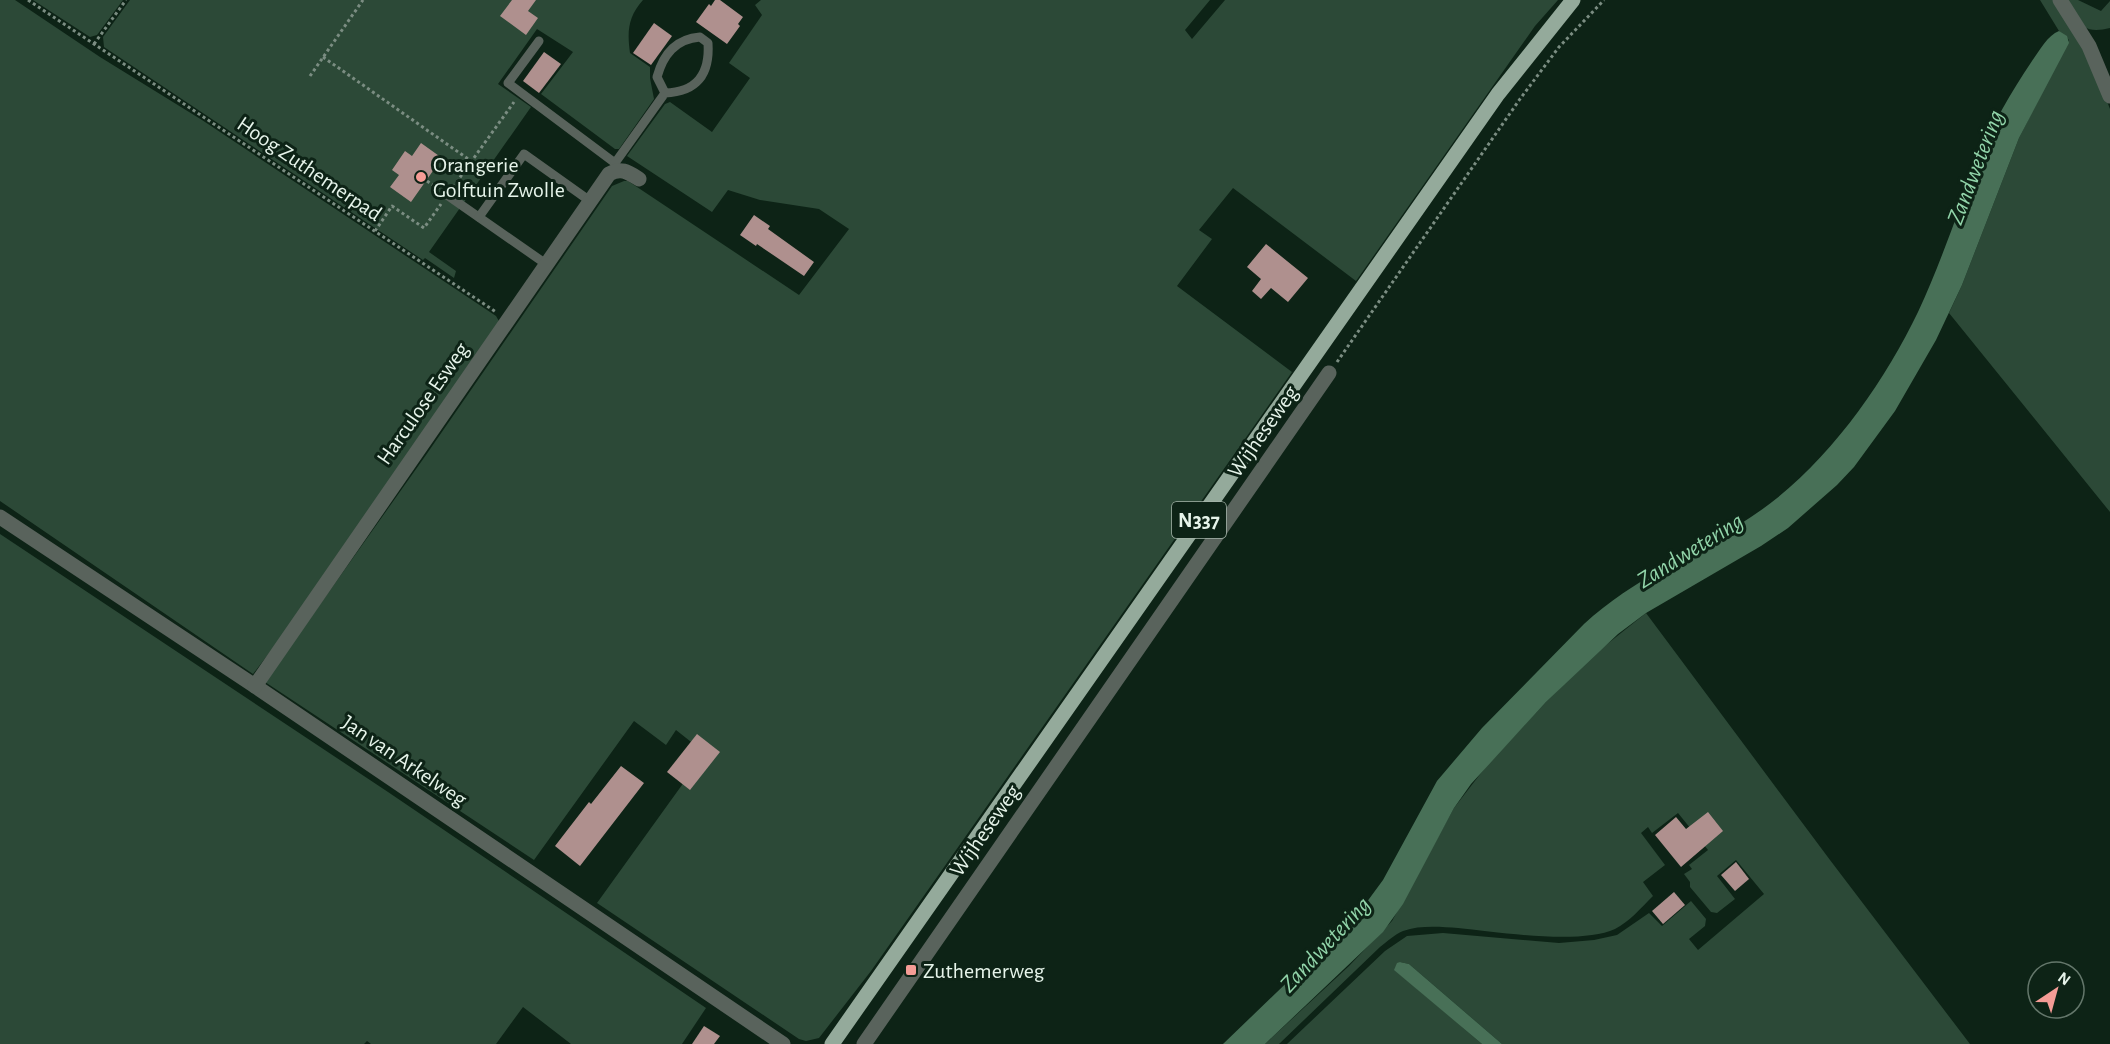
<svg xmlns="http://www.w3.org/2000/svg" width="2110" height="1044" font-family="'Alegreya Sans',sans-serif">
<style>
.green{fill:#2c4937}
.water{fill:#487057}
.building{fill:#af908e}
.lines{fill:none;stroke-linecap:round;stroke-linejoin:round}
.path{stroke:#7b8d82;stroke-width:3;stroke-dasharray:3 3;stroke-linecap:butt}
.service{stroke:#59635c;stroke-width:9}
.minor{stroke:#59635c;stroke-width:15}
.primary{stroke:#94aa9b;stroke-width:15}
.poi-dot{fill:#f59c96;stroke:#0d2316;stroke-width:2}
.labels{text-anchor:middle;stroke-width:6;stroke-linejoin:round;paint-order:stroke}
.shield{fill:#0d2316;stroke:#a5b5aa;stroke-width:1.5}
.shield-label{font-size:21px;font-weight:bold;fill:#e6f4ea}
.poi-label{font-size:22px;fill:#e6f4ea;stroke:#0d2316;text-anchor:start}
.street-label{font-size:22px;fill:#e6f4ea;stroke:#0d2316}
.water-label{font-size:24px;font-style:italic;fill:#91d4a9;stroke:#0d2316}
</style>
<rect width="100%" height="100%" fill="#0d2316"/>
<g class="green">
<path d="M0,0H15L100,57L202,120L496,316L500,323L276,644L253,674L0,501Z"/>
<path d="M33,0H123L97,35L90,37Z"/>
<path d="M130,0H643C628,17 627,31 630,53L650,67V78L654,99L619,149H615L541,94L573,52L537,29L498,84L531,107L429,252L456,271L454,278L425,258L423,260L104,47L103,37Z"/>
<path d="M761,0H1210L1185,30L1192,39L1225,0H1558L1535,26L1356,281L1233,188L1199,230L1212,239L1177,286L1292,372L871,971L819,1038L806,1041L799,1039L597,903L705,753L676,730L666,745L634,721L534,860L265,682L426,455L612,186L624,181H628L799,295L849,229L819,209L760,200L728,190L712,212L627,156L665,104L670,102L712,132L750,78L729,63L762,15L755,5Z"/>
<path d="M2040,0H2054L2093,65L2110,109V512L1949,313L1962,285L2019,138L2069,40L2059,31Z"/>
<path d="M2066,0H2078L2101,11L2110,1V28C2100,30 2092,32 2083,26Z"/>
<path d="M0,534L388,792L706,1008L682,1044H571L523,1007L496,1044H371L367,1041L364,1044H0Z"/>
<path d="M1646,613L1830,860L1970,1044H1502L1409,964L1400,962L1395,970L1482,1044H1287L1385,951L1407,936L1443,933L1559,943L1594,940L1617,935L1649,913L1662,926L1691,901L1706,919L1705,926L1689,939L1698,950L1764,894L1736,860L1717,876L1735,899L1717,913L1711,912L1690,887V882L1684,874L1692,869L1689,865L1708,850L1678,813L1652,833L1648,827L1641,833L1665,865L1643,882L1653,896C1641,908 1629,922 1615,929C1580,945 1498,932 1458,928C1441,927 1420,925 1403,931C1394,935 1388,941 1380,947L1279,1044H1265L1349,966L1392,921L1454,808L1488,764L1546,702L1596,653Z"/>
</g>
<g class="water">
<path d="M2059,31L2067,36L2069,43L2019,138L1962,285L1936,340L1895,411L1854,467L1837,485L1788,528L1761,546L1646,613L1618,634L1546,702L1471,784L1454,808L1403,904L1383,932L1265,1044H1223L1358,914L1383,880L1437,781L1482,728L1584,624C1633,579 1696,553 1751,517C1822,471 1882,387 1918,312C1941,263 1958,210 1978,160C1992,125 2011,92 2032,61C2039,51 2048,35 2059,31Z"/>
<path d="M1400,962L1409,964L1502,1044H1482L1394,970L1397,963Z"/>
</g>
<g class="building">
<path d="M512,0H536L528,11L538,18L526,35L500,16Z"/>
<path d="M715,0H720L743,17L738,24L740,26L727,44L696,22L709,4L711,6Z"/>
<path d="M654,23L672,36L651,65L633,53Z"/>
<path d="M544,52L561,64L539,93L523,81Z"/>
<path d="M421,143L442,158L411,202L390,187L399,175L392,170L405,151L412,156Z"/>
<path d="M754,215L770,226L768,229L814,262L804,276L757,244L756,246L740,235Z"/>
<path d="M1266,244L1308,278L1288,302L1271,288L1261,299L1252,291L1261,279L1247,267Z"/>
<path d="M697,734L720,752L690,790L667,772Z"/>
<path d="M621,766L644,783L580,866L555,846L589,802L591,804Z"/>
<path d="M1708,812L1723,831L1681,867L1655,835L1676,817L1686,829Z"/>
<path d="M1736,862L1749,879L1735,891L1721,875Z"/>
<path d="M1674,892L1685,905L1663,924L1652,911Z"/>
<path d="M704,1026L720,1036L714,1044H692Z"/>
</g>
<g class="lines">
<g class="path">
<path d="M28,0L496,312"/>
<path d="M94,44L126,0"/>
<path d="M323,57L471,161"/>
<path d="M310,76L363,0"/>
<path d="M427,181L439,189"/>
<path d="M453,187L514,102"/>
<path d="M375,231L392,206L424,228L441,204"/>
<path d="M1337,362L1520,99L1559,47L1604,0"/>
</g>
<g class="service">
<path d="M539,41L508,83L615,163"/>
<path d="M616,170L615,163L665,93C697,92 710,74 708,43L700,37C675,39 663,55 657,77L665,93"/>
<path d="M447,195L546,264"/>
<path d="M479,217L524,154L590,201"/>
</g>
<g class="minor">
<path d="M2060,0L2089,46L2110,96"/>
<path d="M0,517L255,686L783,1044"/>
<path d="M255,686L609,174C621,167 628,172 639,179"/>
<path d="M864,1044L1329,373"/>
</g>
<path class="primary" d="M832,1044L1498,94L1573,0"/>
</g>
<g class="poi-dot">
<circle cx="421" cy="177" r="6"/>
<rect x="905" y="964" width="12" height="12" rx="3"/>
</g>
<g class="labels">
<rect class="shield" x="1172" y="502" width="54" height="36" rx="4.5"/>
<g class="shield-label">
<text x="1199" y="527">N337</text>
</g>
<g class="poi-label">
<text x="433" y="172">Orangerie<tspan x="433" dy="25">Golftuin Zwolle</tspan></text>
<text x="923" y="978">Zuthemerweg</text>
</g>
<g class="street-label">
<text transform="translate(310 168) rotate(34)" y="8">Hoog Zuthemerpad</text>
<text transform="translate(422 403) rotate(-55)" y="8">Harculose Esweg</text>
<text transform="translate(1262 431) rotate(-55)" y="8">Wijheseweg</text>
<text transform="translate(405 760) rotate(34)" y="8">Jan van Arkelweg</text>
<text transform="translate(984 830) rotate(-55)" y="8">Wijheseweg</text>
</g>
<g class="water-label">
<text transform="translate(1975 167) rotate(-69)" y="8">Zandwetering</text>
<text transform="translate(1690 550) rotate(-32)" y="8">Zandwetering</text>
<text transform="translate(1325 944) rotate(-47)" y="8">Zandwetering</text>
</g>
</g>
<g transform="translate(2056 990) rotate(36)"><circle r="28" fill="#0d2316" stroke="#64776b" stroke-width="1.5"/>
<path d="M0-4.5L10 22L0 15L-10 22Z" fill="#f59c96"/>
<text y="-9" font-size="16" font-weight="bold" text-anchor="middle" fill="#e6f4ea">N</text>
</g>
</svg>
